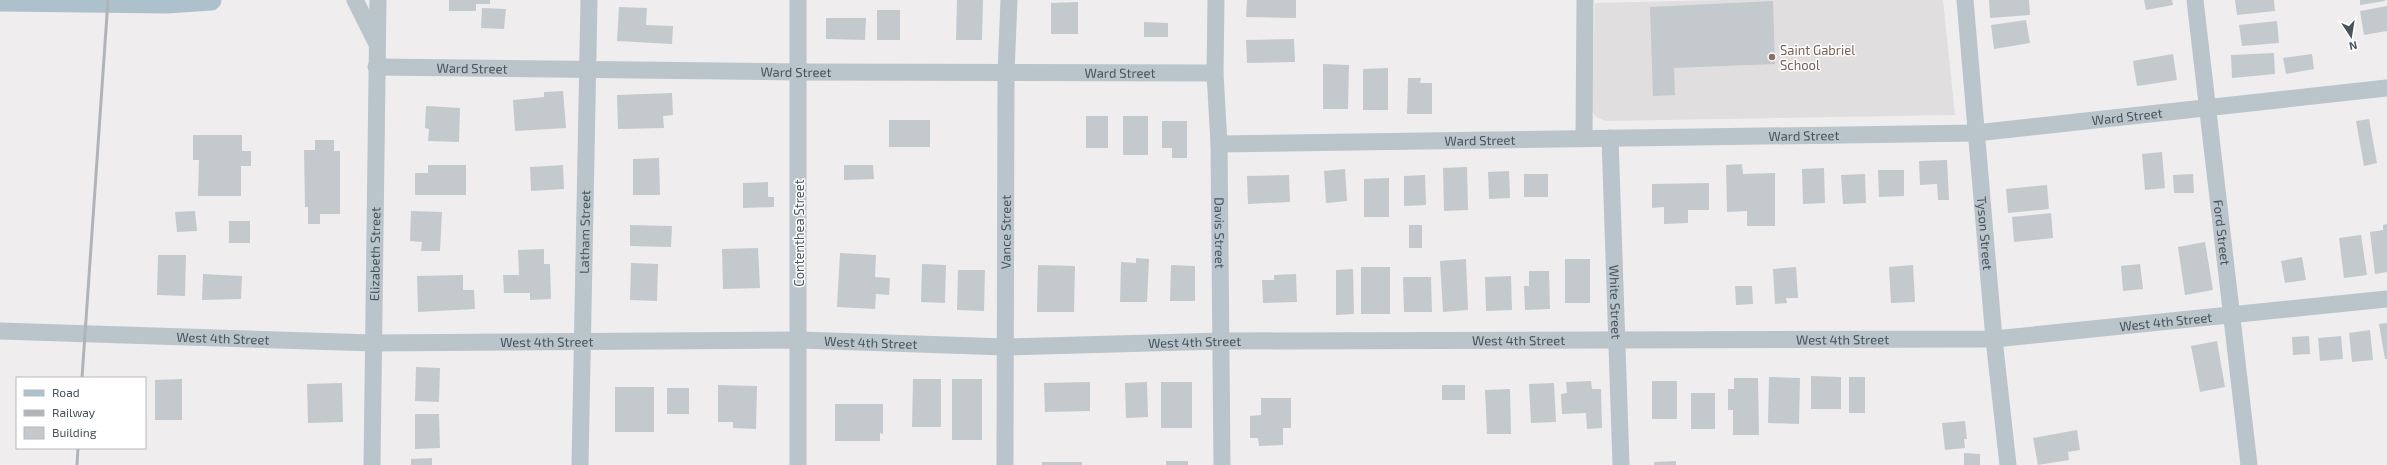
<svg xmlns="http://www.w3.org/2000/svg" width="2387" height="465" font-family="'Exo 2',sans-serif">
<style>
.education{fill:#e1dee0}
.building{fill:#c4c9cd}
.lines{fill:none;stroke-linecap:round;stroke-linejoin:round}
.minor{stroke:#b9c4cb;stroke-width:17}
.major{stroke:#adc1cd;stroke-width:21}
.rail{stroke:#b0b4b8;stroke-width:3}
.education-dot{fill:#8d6e63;stroke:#fff;stroke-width:1.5}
.labels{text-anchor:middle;stroke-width:3;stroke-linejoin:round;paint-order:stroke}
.education-label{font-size:13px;fill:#785e54;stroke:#fff;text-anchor:start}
.street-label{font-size:13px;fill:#46535b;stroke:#fff}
</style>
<rect width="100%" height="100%" fill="#f0edee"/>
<path class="education" d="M1722,0H1943L1955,115L1606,121L1596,117L1592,111L1595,3Z"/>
<g class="building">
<path d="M449,0H490V4H476V11H449Z"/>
<path d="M957,0H983L982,40H956Z"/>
<path d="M1247,0H1296V18L1246,17Z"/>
<path d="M1989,0H2029L2030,15L1990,18Z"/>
<path d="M2144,0H2172L2173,5L2146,10Z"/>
<path d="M2235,0H2274L2275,11L2237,15Z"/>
<path d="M2360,0H2385V1L2360,5Z"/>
<path d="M1773,1L1775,64L1674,68L1675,95L1653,96L1650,7Z"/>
<path d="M1078,2V34H1051V3Z"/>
<path d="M2387,6V31L2364,35L2360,11Z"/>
<path d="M619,7L647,8L646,25L673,26L672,44L617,41Z"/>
<path d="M482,8L506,9L504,29L481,28Z"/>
<rect x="877" y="10" width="23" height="30"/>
<path d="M826,18H866L865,40L826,39Z"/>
<path d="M2026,20L2030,43L1994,49L1991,25Z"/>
<path d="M2277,21L2279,43L2242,46L2239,25Z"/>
<path d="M1144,22L1168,23V37H1144Z"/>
<path d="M1294,39L1295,62L1247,63L1246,40Z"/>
<path d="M2274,53L2275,74L2232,78L2231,55Z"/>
<path d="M2173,54L2177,80L2137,86L2133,61Z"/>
<path d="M2312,54L2314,69L2286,74L2283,58Z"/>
<path d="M1323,64L1349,65L1348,109H1323Z"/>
<path d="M1388,68V110H1363V69Z"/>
<path d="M1408,78H1421L1420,83H1432V114H1407Z"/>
<path d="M563,91L566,128L515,131L513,100L544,97V92Z"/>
<path d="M672,93L673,115L663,116L664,128L618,129L617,95Z"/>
<path d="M426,106L460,108L459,142L428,141L429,129L425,128Z"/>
<rect x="1086" y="116" width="22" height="32"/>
<rect x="1123" y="116" width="25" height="39"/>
<path d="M2369,119L2377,163L2364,166L2356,121Z"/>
<rect x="889" y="120" width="41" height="27"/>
<path d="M1162,121H1187V158H1172V148H1162Z"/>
<path d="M193,135H242V151H251V166H241V196H198L199,160H193Z"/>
<path d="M315,140H334V151H340V214H320V224H308V207H305L304,150H315Z"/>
<path d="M2162,152L2165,188L2145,190L2142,154Z"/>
<path d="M659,158L660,195H633V159Z"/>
<path d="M1947,160L1949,200H1938L1937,184L1920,185L1919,161Z"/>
<path d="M1742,164L1743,174L1775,173V226H1747V211L1727,212L1726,165Z"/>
<path d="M428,165H466V195H415V173H428Z"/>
<path d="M563,165L564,189L531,191L530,167Z"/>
<path d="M844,165H873L874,179L844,180Z"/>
<path d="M1467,167L1468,210L1444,211L1443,168Z"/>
<path d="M1824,168L1825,203L1803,204L1802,169Z"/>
<path d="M1345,169L1347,201L1326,203L1324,171Z"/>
<path d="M1878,170H1904V196L1879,197Z"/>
<path d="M1509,171L1510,198L1489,199L1488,172Z"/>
<rect x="1524" y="174" width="24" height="23"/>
<path d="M1865,174L1866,203L1843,204L1841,175Z"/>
<path d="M2193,174L2194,193H2174L2173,175Z"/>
<path d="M1289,175L1290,202L1248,204L1247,176Z"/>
<path d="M1425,175L1426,205L1404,206V176Z"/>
<path d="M1389,178V217H1364V179Z"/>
<path d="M768,182V197H774V207L743,208V183Z"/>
<path d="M1709,183V210H1688V223L1664,224V207L1652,208V184Z"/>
<path d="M2047,185L2049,209L2008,213L2006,189Z"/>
<path d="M195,211L197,231L177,232L175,212Z"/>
<path d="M411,211L442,212L440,251H421L422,242L410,241Z"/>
<path d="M2051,213L2053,238L2014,242L2012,217Z"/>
<rect x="229" y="221" width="21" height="22"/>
<path d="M2387,224V272L2375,274L2370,232L2383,230V225Z"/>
<path d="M630,225L672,226L671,247L630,246Z"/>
<rect x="1409" y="225" width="13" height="23"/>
<path d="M2361,235L2367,275L2344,278L2339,238Z"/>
<path d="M2205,242L2213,290L2185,295L2178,247Z"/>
<path d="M758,248L760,288L723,289L722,249Z"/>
<path d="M544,249V264H550L551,299L530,300V293H504L503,275H519L518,250Z"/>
<path d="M840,253L876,255L875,277L890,278L889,295L876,294L875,309L837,307Z"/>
<path d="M158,255H186L185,296L157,295Z"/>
<path d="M2302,257L2306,280L2285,283L2281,261Z"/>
<path d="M1136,258L1149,259L1147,302H1120L1121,262L1136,263Z"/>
<path d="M1466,259L1468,310L1443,312L1440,261Z"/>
<rect x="1565" y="259" width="25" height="44"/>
<path d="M631,263L658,264L657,301L630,300Z"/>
<path d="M922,264L946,265L945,303L921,302Z"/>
<path d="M2140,264L2143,289L2123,291L2121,266Z"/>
<path d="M1038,265L1075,266L1074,312H1037Z"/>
<path d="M1171,265L1195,266V301H1170Z"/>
<path d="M1913,265L1915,302L1891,303L1889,267Z"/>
<rect x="1361" y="267" width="29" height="47"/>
<path d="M1796,267L1798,298H1786L1787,303L1775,304L1773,269Z"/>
<path d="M1353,269L1354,314L1336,315V270Z"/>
<path d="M958,270H985L984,311L957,310Z"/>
<path d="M1529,271H1549L1550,309L1525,310L1524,286H1529Z"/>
<path d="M203,274L242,276L241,299L202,300Z"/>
<path d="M1296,274L1297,302L1263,303L1262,280H1274V275Z"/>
<path d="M463,275V290H474L475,309L418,312L417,276Z"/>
<path d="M1511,276L1512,310L1486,311L1485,277Z"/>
<path d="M1403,277H1431L1432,312H1404Z"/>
<path d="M1735,286H1752L1753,304L1736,305Z"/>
<path d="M2387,323V359H2385L2379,324Z"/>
<path d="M2370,330L2373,360L2352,362L2349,333Z"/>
<path d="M2309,336L2310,354L2293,355L2292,337Z"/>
<path d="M2341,336L2343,359L2320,361L2318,338Z"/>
<path d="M2217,341L2225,387L2200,392L2191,346Z"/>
<path d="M416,367L440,368L439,402L415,401Z"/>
<path d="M1811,376L1841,377V409H1811Z"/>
<path d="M1769,377L1800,378L1799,424L1768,423Z"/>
<rect x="1849" y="377" width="16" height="36"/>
<path d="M1734,378H1758L1759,435H1733V410H1728V389H1734Z"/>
<path d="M182,379V420H155V380Z"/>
<path d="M913,379H941V427H912Z"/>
<rect x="952" y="379" width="30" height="61"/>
<path d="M1591,381L1592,389H1601L1602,428L1587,429L1586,413L1562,414L1561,394L1567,393L1566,382Z"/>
<rect x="1652" y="381" width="25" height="38"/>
<path d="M1090,382V411L1045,412L1044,383Z"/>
<path d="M1147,382L1148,417L1126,418L1125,383Z"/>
<rect x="1161" y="382" width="31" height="46"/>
<path d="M342,383L343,422L308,423L307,384Z"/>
<path d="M1554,383L1556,422L1531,423L1529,384Z"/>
<path d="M718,385L757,386L756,429L733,428V422H718Z"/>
<rect x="1442" y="385" width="23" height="15"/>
<rect x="615" y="387" width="39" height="45"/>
<rect x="667" y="388" width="22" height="26"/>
<path d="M1510,389L1511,434H1487L1485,390Z"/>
<rect x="1691" y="393" width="24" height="36"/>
<path d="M1261,398H1291V428H1283V445L1259,446L1258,438H1250V416L1261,415Z"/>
<path d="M835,404H883V434L880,433V441H835Z"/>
<path d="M415,414H439L440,448L415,449Z"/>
<path d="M1965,421L1967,439H1964L1965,448L1945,450L1942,423Z"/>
<path d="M2077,430L2080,450L2068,452L2069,460L2038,465L2033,438Z"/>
<path d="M1964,453L1980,454V465H1964Z"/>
<path d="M432,458V465H411V459Z"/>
<rect x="1166" y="461" width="22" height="4"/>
<path d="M1676,461V465H1654V462Z"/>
<rect x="1042" y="462" width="40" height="3"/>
</g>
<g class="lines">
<g class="minor">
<path d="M355,0L376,42"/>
<path id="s1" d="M1216,0L1215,73L1219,144L1222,465"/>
<path id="s2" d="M1965,0L1994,339L2008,465"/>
<path id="s3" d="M2195,0L2249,465"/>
<path id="s4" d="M376,67L799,72L1215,73"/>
<path d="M1584,137L1585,0"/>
<path id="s5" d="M1610,138L1621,465"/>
<path id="s6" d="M1219,144L1976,133L2387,88"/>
<path id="s7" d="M0,331L373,343L800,340L1006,347L1222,341L1994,339L2387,299"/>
<path id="s8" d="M372,465L378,0"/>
<path id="s9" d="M580,465L589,0"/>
<path d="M798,465V0"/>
<path id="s10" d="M1005,465L1006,73L1009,0"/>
</g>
<path class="major" d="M0,1L167,3L211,0"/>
<g class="rail">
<path d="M82,378L108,0"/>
<path d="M77,465L78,448"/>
</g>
</g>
<circle class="education-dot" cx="1772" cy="57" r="4"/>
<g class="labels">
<g class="education-label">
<text x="1780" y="55">Saint Gabriel<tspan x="1780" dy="15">School</tspan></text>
</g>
<g class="street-label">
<text dy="5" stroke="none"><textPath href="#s4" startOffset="96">Ward Street</textPath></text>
<text dy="5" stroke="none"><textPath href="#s4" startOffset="420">Ward Street</textPath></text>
<text dy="5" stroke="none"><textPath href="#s4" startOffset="744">Ward Street</textPath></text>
<text dy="5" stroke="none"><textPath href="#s6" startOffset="909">Ward Street</textPath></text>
<text dy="5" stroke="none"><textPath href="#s6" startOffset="585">Ward Street</textPath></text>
<text dy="5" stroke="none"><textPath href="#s6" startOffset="261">Ward Street</textPath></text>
<text dy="5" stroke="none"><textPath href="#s10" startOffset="233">Vance Street</textPath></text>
<text dy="5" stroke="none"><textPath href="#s1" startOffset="233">Davis Street</textPath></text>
<text dy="5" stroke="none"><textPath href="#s3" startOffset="234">Ford Street</textPath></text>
<text dy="5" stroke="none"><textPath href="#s9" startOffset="233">Latham Street</textPath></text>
<text transform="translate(799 233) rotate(-90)" y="5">Contenthea Street</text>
<text dy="5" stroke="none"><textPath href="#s2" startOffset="234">Tyson Street</textPath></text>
<text dy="5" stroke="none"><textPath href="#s8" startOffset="211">Elizabeth Street</textPath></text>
<text dy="5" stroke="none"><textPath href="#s5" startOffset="164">White Street</textPath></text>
<text dy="5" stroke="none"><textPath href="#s7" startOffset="2167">West 4th Street</textPath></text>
<text dy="5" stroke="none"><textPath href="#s7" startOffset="223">West 4th Street</textPath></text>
<text dy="5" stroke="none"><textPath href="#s7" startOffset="1843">West 4th Street</textPath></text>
<text dy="5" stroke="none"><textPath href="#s7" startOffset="1519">West 4th Street</textPath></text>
<text dy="5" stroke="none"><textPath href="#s7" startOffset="547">West 4th Street</textPath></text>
<text dy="5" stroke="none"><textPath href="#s7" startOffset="1195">West 4th Street</textPath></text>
<text dy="5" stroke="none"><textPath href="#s7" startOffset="871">West 4th Street</textPath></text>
</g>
</g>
<rect x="16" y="377" width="130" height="72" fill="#ffffff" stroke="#b5babd"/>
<rect x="24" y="390" width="20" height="6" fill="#adc1cd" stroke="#b5babd"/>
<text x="52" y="397" font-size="12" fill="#46535b">Road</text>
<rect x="24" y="410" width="20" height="6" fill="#b0b4b8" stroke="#b5babd"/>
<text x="52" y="417" font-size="12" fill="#46535b">Railway</text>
<rect x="24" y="427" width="20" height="12" fill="#c4c9cd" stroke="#b5babd"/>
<text x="52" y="437" font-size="12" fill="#46535b">Building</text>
<g transform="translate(2351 36) rotate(168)" stroke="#ffffff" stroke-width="3" paint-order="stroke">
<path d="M0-3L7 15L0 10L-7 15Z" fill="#46535b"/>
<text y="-6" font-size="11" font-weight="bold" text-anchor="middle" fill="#46535b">N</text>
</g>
</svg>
